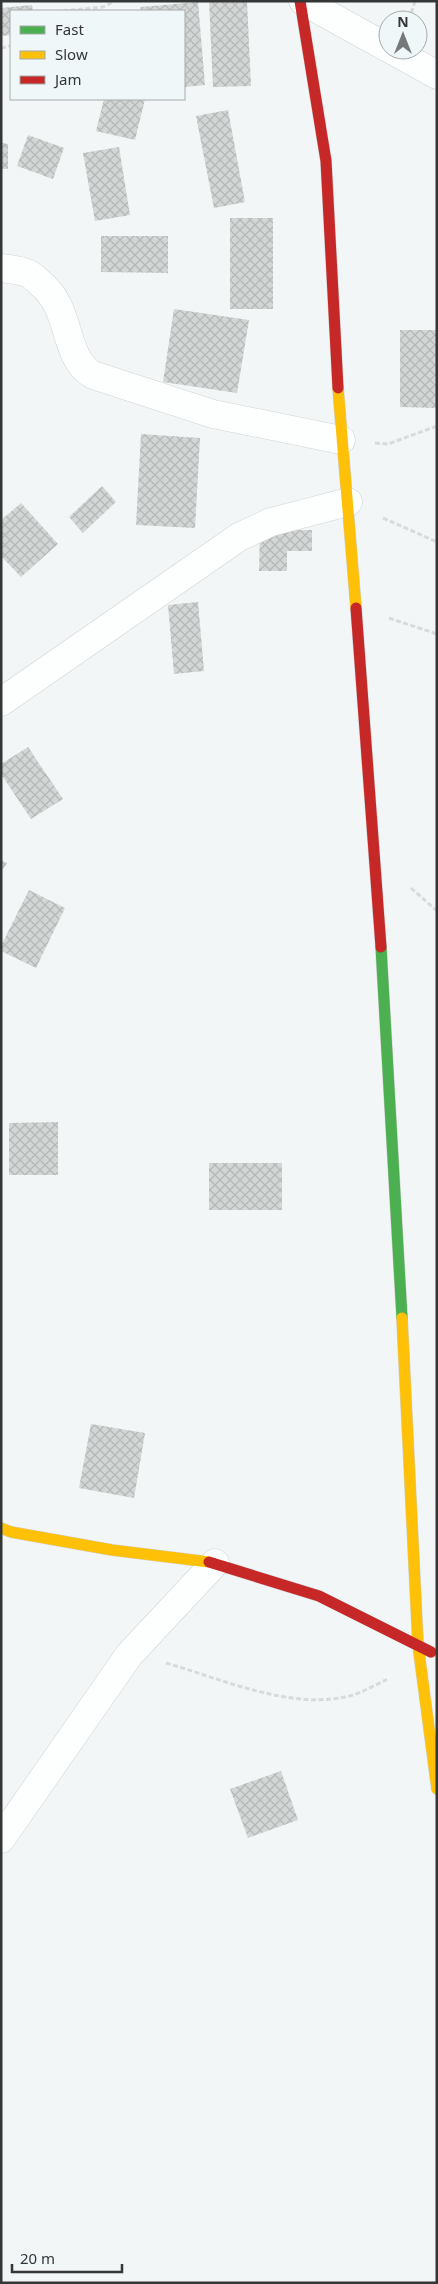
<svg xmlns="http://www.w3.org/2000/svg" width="438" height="2284" font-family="'Noto Sans',sans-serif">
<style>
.building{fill:url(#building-cross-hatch)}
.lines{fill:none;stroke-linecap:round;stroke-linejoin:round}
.street-casing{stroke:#d1d3d4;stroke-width:29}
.fast-casing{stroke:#d1d3d4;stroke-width:12}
.slow-casing{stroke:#d1d3d4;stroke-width:12}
.jam-casing{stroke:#d1d3d4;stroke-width:12}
.path{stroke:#d9dbdb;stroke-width:3;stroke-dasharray:5 2.5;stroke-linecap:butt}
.street{stroke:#fdfefe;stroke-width:28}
.fast{stroke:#4caf50;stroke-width:11}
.slow{stroke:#ffc107;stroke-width:11}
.jam{stroke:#c62828;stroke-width:11}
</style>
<defs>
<pattern id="building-cross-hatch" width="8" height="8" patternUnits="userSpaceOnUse" patternTransform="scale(1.25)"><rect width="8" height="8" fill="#d2d6d5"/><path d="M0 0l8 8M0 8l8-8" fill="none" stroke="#b5b8b7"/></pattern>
</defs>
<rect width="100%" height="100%" fill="#f2f6f7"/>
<g class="building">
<path d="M209,1H247L251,86L213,87Z"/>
<path d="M198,2L205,85L184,87V11H141L140,7Z"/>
<path d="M32,5L33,11H11V35L1,36V8Z"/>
<path d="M104,99H145L135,140L96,131Z"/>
<path d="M228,110L245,202L214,208L196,116Z"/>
<path d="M28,135L64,148L53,179L17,166Z"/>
<path d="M1,143L8,144V169H1Z"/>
<path d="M119,147L130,215L95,221L83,153Z"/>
<rect x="230" y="218" width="43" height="91"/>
<path d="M101,236H168V273L101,272Z"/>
<path d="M174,309L249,320L237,393L163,382Z"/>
<path d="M400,330H437V408L400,407Z"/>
<path d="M141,434L200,438L195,528L136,525Z"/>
<path d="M102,486L116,502L83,533L69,517Z"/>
<path d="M21,503L58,544L21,577L1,556V520Z"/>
<path d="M260,530H312V551H287V571H259Z"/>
<path d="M198,602L204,671L174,674L168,605Z"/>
<path d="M28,747L63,799L31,819L1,774V764Z"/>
<path d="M1,860L7,863L1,872Z"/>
<path d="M29,890L65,908L36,968L1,951V946Z"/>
<path d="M58,1122V1175H9V1123Z"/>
<rect x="209" y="1163" width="73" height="47"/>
<path d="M91,1424L145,1433L134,1498L79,1488Z"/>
<path d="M281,1771L298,1820L248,1838L230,1789Z"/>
</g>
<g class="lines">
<g class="street-casing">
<g id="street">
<path d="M303,1L388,48"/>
<path d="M392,50L437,75"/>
<path d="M1,268C9,269 17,270 24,272C30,273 36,279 40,283C73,309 62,357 93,375L213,414L341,440"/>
<path d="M1,702L239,537L271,522L348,502"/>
<path d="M1,1839L129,1655L215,1563"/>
</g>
</g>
<g class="fast-casing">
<path id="fast" d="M381,947L402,1318"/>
</g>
<g class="slow-casing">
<g id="slow">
<path d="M338,388L356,608"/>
<path d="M402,1318L418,1645L437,1789"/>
<path d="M1,1528L11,1532L112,1550L209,1562"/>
</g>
</g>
<g class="jam-casing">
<g id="jam">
<path d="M300,1L326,161L338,388"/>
<path d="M356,608L381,947"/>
<path d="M209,1562L319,1596L431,1652"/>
</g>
</g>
<g class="path">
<path d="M63,11L103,7L115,1"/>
<path d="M409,20L415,1"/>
<path d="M1,48L11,46"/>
<path d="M375,443L388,444L437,426"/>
<path d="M383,518L437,542"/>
<path d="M389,618L437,634"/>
<path d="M411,888L437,911"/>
<path d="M166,1663C222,1679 294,1712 353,1695C365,1691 377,1684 388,1679"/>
</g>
<use href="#street" class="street"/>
<use href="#fast" class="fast"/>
<use href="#slow" class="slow"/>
<use href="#jam" class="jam"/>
</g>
<rect width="438" height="2284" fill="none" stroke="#343637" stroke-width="5"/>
<rect x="10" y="10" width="175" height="90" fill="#f0f7f9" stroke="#a5aaab"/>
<rect x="20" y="26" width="25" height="8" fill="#4caf50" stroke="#a5aaab"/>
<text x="55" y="35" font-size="15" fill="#343637">Fast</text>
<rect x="20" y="51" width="25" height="8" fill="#ffc107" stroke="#a5aaab"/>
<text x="55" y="60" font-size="15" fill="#343637">Slow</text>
<rect x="20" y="76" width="25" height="8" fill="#c62828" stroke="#a5aaab"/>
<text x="55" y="85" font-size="15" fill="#343637">Jam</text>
<g transform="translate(403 35)"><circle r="24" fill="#f0f7f9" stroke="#a5aaab"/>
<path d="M0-4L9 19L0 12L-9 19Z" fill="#76797a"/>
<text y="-8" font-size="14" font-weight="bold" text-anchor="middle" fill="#343637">N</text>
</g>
<path d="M12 2264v8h110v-8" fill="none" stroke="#343637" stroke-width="2.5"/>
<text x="20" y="2264" font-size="15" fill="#343637" stroke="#f0f7f9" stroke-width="4" paint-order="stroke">20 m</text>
</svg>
